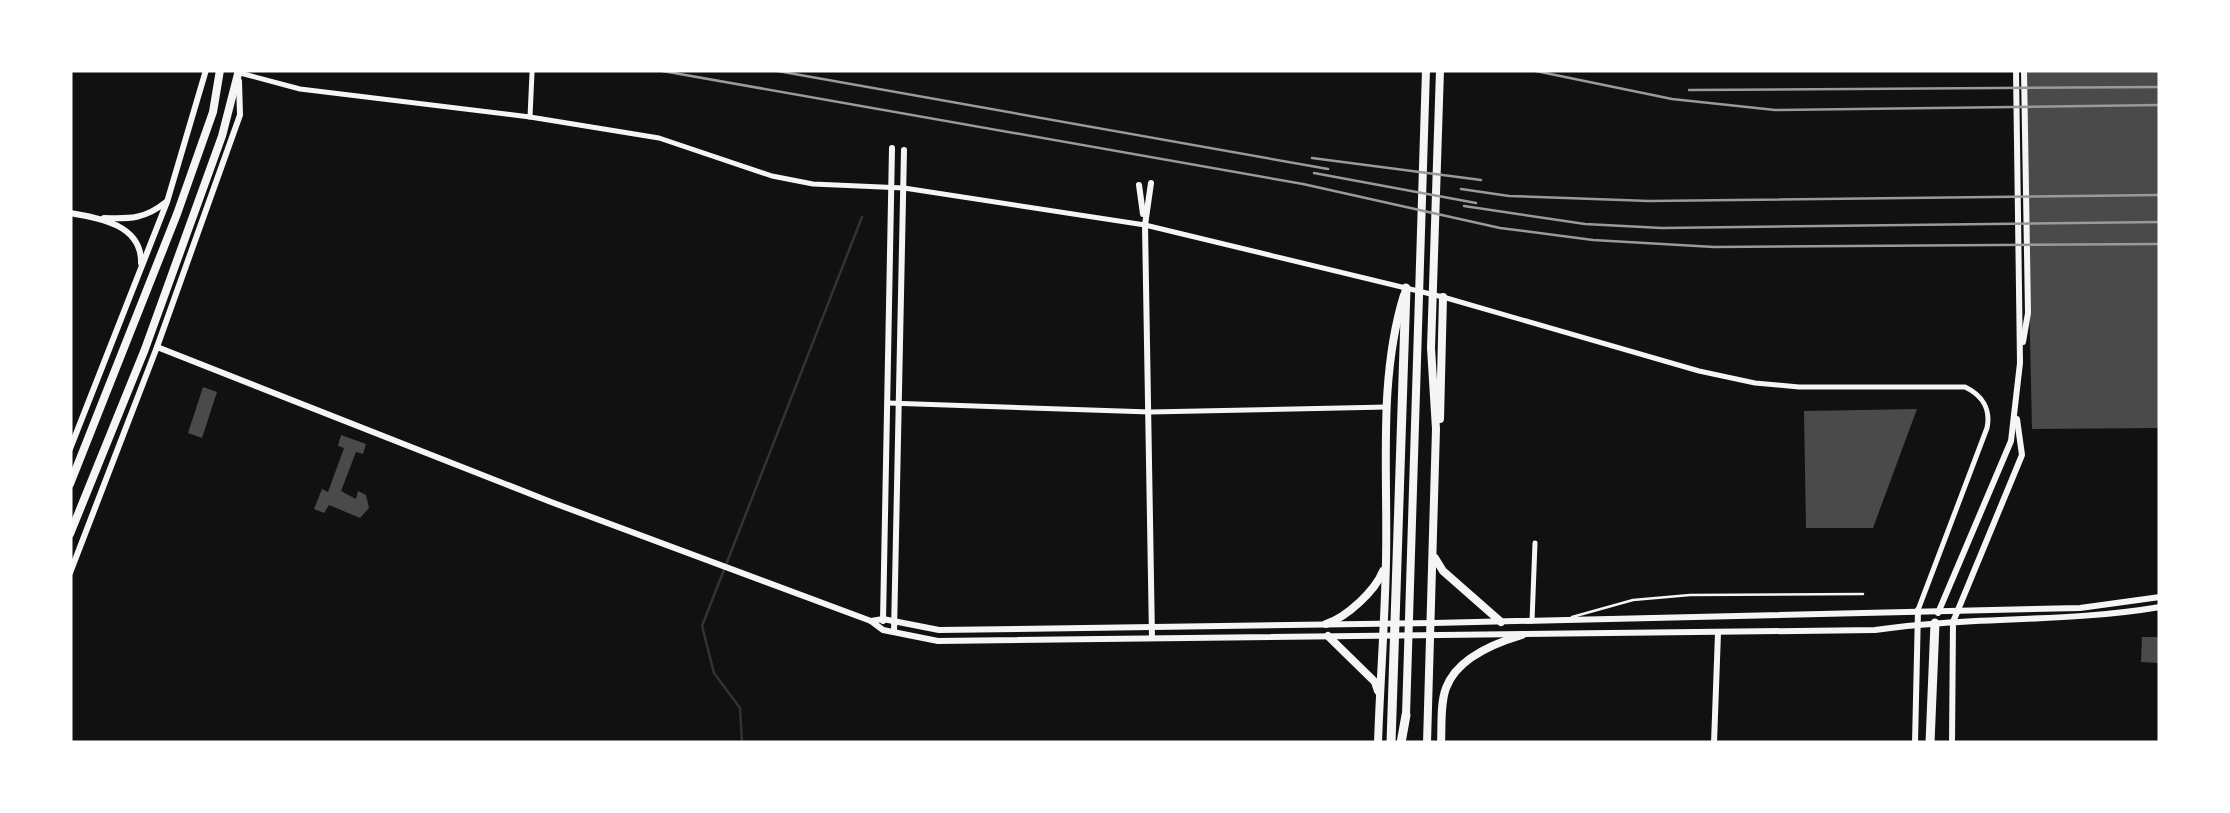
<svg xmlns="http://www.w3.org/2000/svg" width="2230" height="813" font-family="Signika,sans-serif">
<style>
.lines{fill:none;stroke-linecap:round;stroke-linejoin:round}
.stream{stroke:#333;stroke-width:2.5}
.building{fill:#4a4a4a}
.service{stroke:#f5f5f5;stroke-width:2.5}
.minor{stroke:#f5f5f5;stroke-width:5}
.tertiary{stroke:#f5f5f5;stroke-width:6}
.secondary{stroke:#f5f5f5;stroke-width:8}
.primary{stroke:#f5f5f5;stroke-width:8}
.trunk{stroke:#f5f5f5;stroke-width:9}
.rail{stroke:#9a9a9a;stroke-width:2.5}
</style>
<rect width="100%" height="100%" fill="#111"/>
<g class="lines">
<path class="stream" d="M742,743L740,708L714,673L702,626L862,217"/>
</g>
<g class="building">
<path d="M2024,70H2160V428L2032,429Z"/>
<path d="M203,387L217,392L202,438L188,433Z"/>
<path d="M1917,409L1873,528H1806L1804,411Z"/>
<path d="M341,435L366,444L363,454L356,452L341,491L356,499L358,491L366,495L369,508L360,518L329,505L324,513L314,509L322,489L328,492L344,448L338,446Z"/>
<path d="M2142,637H2160V663L2141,662Z"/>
</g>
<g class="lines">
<path class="service" d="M1572,617L1633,600L1690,595L1863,594"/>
<g class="minor">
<path d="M240,73L300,89L530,117L659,138L772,176L813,184L904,188L1145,225L1443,297L1699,371L1755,383L1799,387H1965C1982,395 1991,409 1987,428L1918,610"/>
<path d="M530,117L532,73"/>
<path d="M888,403L1150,412L1387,407"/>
<path d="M1532,621L1535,543"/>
</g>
<g class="tertiary">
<path d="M1151,183L1145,225L1152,638"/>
<path d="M1139,185L1143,214"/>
<path d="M70,213C100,218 142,225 141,263"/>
<path d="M104,218C130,219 145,219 166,202"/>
<path d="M2023,342L2028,313L2024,70"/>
<path d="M157,347L551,502L871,621L883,630L938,641L1875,630C1970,616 2066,623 2160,607"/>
<path d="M70,449L167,202L206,70"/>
<path d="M70,573L157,347L240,115L239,81"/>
<path d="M1938,613L2011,441L2020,363L2016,70"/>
<path d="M871,621L883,619L939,630L1434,623L2080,608L2160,597"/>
<path d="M883,621L892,148"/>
<path d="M894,632L904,150"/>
<path d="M1714,743L1718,633"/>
<path d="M1915,743L1918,610"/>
<path d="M1952,743L1953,622L2022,455L2017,419"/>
</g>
<g class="secondary">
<path d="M1440,419L1443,297"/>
<path d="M1435,558L1443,571L1501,622"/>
<path d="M1326,624C1347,617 1375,591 1383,571"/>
<path d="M1328,636L1375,682L1378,691"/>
<path d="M1406,715L1426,70"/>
<path d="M1378,743C1380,682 1385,621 1386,560C1388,472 1378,379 1404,295"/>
<path d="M1427,743L1436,429L1431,348L1440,70"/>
<path d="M1441,743C1442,725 1440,704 1446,688C1457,658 1495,643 1522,635"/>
</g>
<g class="primary">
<path d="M70,484L177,214L213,112L220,70"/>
<path d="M70,534L145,349L222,136L239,70"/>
</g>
<g class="trunk">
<path d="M1391,743L1406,288"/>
<path d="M1401,743L1406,715"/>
<path d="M1930,743L1935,623"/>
</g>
<g class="rail">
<path d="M657,70L1303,184L1500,228L1593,240L1714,247L2160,244"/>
<path d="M772,70L1328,169"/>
<path d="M1531,70L1672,99L1775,110L2160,105"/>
<path d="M1689,90L2160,87"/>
<path d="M1312,158L1481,180"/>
<path d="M1314,173L1476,203"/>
<path d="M1461,189L1509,196L1649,201L2160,195"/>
<path d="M1464,206L1585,224L1662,228L2160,222"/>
</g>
</g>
<rect width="2230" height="813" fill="none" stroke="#ffffff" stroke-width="145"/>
</svg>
